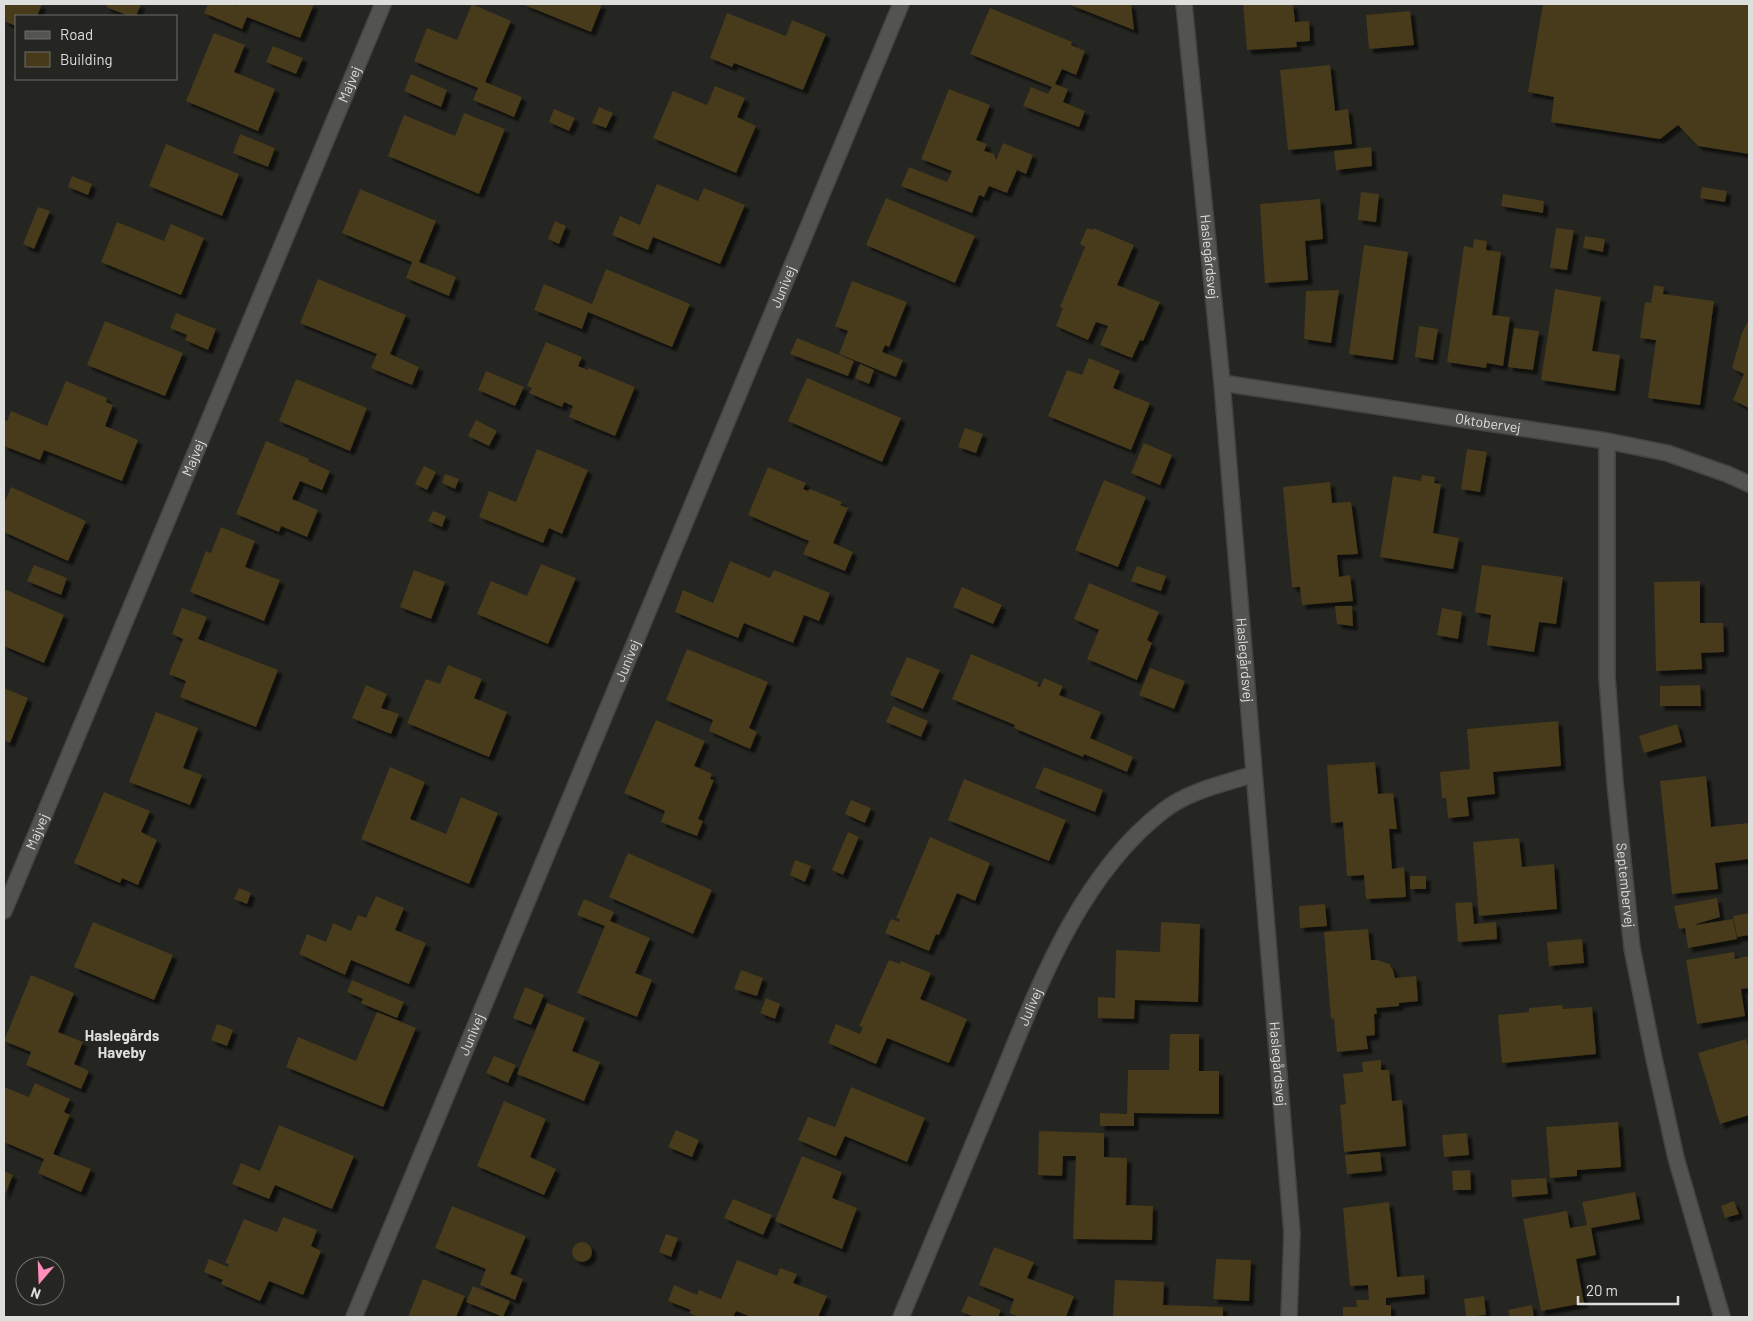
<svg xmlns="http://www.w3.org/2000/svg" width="1753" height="1321" font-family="Barlow,sans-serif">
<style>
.building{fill:#463a1a;filter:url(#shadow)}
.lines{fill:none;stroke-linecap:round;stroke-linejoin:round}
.minor-casing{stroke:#43433f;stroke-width:18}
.minor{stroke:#535452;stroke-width:15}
.labels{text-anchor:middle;stroke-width:4;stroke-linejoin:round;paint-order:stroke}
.street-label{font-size:14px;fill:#dedfdc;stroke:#252521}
.neighbourhood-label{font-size:15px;font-weight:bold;fill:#dedfdc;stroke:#252521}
</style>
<defs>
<filter id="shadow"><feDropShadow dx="4.5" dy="4.5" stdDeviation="1" flood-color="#0009"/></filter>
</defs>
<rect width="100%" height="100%" fill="#252521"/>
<g class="building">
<path d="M4,4H42L37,16H16V26L4,21Z"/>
<path d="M107,4H141L136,16H129L106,7Z"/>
<path d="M208,4H232L237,6V4H314L300,38L247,17L242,29L204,13Z"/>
<path d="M472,4L511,21L485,82L522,97L514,117L473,100L478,88L414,61L427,28L457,40Z"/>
<path d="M522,4H602L591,32Z"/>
<path d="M1068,4H1131L1134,30Z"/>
<path d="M1243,4H1293L1295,22L1309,21L1310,41L1296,42L1297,47L1247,50Z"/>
<path d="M1543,4H1749V154L1698,146L1678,125L1660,139L1551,122L1554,97L1528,92Z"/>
<path d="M990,8L1072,42L1071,45L1085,51L1076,75L1062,69L1055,84L1068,89L1063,102L1085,111L1079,127L1023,106L1031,87L1048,94L1052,87L970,54Z"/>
<path d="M1410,11L1414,45L1369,49L1366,15Z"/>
<path d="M727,13L786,36L792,20L826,34L803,90L734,63L732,67L710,58Z"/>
<path d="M214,33L245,45L234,72L275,89L258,131L186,101Z"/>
<path d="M273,46L303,58L296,74L266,62Z"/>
<path d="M1330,65L1335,111L1348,109L1352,144L1288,150L1280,70Z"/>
<path d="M411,74L447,90L441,107L404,91Z"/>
<path d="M715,86L745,98L737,117L756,126L736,173L653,138L673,91L707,105Z"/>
<path d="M949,89L990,105L976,140L987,144L984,151L994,154L996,160L1003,143L1033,155L1026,174L1017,170L1007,193L989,186L984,197L979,195L972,213L901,186L909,167L947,182L952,171L921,159Z"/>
<path d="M599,107L613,113L606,128L592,123Z"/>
<path d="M554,109L575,118L569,131L549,122Z"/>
<path d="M464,113L505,129L479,194L388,156L404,115L455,136Z"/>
<path d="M240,134L275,148L268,167L233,153Z"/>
<path d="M166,144L239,174L222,216L149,186Z"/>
<path d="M1371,147L1372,166L1336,170L1334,151Z"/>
<path d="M72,176L92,184L88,195L68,187Z"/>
<path d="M657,184L698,201L704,188L745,205L720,264L653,237L648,250L612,235L620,216L640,225Z"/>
<path d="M1702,187L1727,191L1725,202L1700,198Z"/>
<path d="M360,189L436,221L419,262L456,277L449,296L406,278L412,262L342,233Z"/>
<path d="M1361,192L1379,194L1376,222L1358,220Z"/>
<path d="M1503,194L1544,201L1543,213L1501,206Z"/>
<path d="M886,198L975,236L955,283L866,245Z"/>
<path d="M1320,199L1323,239L1305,241L1308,280L1265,283L1260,204Z"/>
<path d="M38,207L50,211L34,249L23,244Z"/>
<path d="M555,221L566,226L559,244L548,239Z"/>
<path d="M117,222L164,241L171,224L204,238L181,295L101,262Z"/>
<path d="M1087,228L1093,230V228L1134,245L1117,285L1160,302L1143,341L1140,340L1132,358L1100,345L1108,326L1096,322L1088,340L1056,326L1063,308L1060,307L1085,247L1080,244Z"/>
<path d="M1556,228L1574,230L1567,270L1550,268Z"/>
<path d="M1585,236L1605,239L1603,252L1583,248Z"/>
<path d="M1474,239L1487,241L1486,250L1501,252L1492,315L1510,317L1503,366L1487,363L1486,368L1447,362L1464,246L1473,248Z"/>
<path d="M1364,245L1408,252L1393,360L1349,354Z"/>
<path d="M606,269L690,304L672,347L588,312L582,329L534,310L544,284L592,304Z"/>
<path d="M318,279L406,315L390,354L419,367L412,385L371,368L377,354L300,323Z"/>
<path d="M852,281L907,302L889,347L885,345L882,352L903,360L896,377L839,354L848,331L835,326Z"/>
<path d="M1654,285L1664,287L1663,294L1714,301L1700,405L1648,398L1656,340L1640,338L1645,302L1651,303Z"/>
<path d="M1555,289L1601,297L1592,351L1620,355L1615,391L1541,380Z"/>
<path d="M1339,290L1331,343L1304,339L1306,291Z"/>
<path d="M176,313L216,329L208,350L185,340L187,335L170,328Z"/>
<path d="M1749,319V408L1733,400L1744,374L1732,368L1742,333Z"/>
<path d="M105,321L183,353L165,396L87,365Z"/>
<path d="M1419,326L1438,329L1433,360L1415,357Z"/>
<path d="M1514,328L1539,331L1533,370L1508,367Z"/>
<path d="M797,338L854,361L848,376L790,354Z"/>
<path d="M546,342L582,357L578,366L588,370L589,368L635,387L615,436L569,417L573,406L564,402L562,407L529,393L532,388L527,386Z"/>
<path d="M1089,358L1120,371L1113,388L1150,403L1131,450L1048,416L1067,370L1082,375Z"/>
<path d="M860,364L874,370L869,384L855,378Z"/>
<path d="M486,371L524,387L515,406L478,390Z"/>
<path d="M807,378L901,418L882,462L788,421Z"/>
<path d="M296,379L367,408L350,451L279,421Z"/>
<path d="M66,381L107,398L106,402L113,405L105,426L138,440L122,481L44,450L40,460L4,446V420L7,421L11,411L47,426Z"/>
<path d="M476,420L497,431L489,446L468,436Z"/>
<path d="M965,428L983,434L976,453L958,447Z"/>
<path d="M266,441L309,459L308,461L330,471L322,490L300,481L292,499L318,510L307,537L281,526L279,532L236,514Z"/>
<path d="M1144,443L1172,455L1160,485L1131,473Z"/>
<path d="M537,449L588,470L562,534L549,528L543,543L479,517L489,491L516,502Z"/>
<path d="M1467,449L1487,452L1480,492L1461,489Z"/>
<path d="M424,466L436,472L427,490L415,484Z"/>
<path d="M768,467L806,483L803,489L808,491L810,489L842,502L840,505L848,508L833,543L853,552L845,571L803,554L809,541L748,515Z"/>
<path d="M445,474L459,479L455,489L442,483Z"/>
<path d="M1422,475L1435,477L1434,483L1441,484L1433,533L1459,538L1453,569L1380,557L1393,476L1421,481Z"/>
<path d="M1104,480L1146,497L1118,567L1075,550Z"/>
<path d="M1330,482L1332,503L1351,502L1358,554L1337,555L1339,577L1350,575L1353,601L1302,605L1300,587H1292L1283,487Z"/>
<path d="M11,487L86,521L68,561L4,532V503Z"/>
<path d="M433,511L446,516L442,527L428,521Z"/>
<path d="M221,527L255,541L245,567L280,580L264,621L190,592L206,551L211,553Z"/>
<path d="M730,561L770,578L774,570L830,593L819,621L804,615L793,643L744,623L738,638L675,612L683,590L713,603Z"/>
<path d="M541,564L576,578L548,644L477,614L491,581L527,596Z"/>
<path d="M34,565L67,578L61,595L27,581Z"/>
<path d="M1482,565L1563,577L1556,624L1539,622L1534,652L1487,645L1491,615L1475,612Z"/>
<path d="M1137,566L1166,576L1161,591L1131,581Z"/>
<path d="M414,570L445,582L431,619L400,607Z"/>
<path d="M1700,581V623H1723L1724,652L1701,653L1702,669L1656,671L1654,582Z"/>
<path d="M1089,583L1159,612L1147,640L1152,643L1137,680L1087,659L1099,630L1074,619Z"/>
<path d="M962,587L1002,605L993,624L953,607Z"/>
<path d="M4,589L64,615L44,663L4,646Z"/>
<path d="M1335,606H1352L1353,626L1337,624Z"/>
<path d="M182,608L207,617L198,639L278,670L256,727L180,697L186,681L169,674L183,639L172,634Z"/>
<path d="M1442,608L1462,612L1458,639L1437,635Z"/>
<path d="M687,649L768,682L749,728L757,732L750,749L709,731L713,720L666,700Z"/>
<path d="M971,654L1039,683L1037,686L1040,687L1044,678L1063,686L1059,695L1101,712L1090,738L1133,757L1127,772L1084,754L1083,757L1014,728L1015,725L952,699Z"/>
<path d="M907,657L940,670L923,709L890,695Z"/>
<path d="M448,665L482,679L474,698L507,712L489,757L407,723L426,679L440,684Z"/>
<path d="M1150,668L1185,681L1174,709L1139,695Z"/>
<path d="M366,685L387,694L381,708L399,714L391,734L352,718Z"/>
<path d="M1700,685L1701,706H1660V686Z"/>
<path d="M4,688L28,698L10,743L4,740Z"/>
<path d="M893,706L928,721L921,737L886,722Z"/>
<path d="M156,712L198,728L183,768L202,775L190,805L129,782Z"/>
<path d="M656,720L705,741L694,766L712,774L710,779L714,780L698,819L703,821L697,836L661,822L665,811L624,793Z"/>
<path d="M1558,721L1561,766L1493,772L1495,794L1467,797L1469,816L1448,818L1446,798H1442L1440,772L1470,769L1467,729Z"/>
<path d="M1677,724L1682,742L1644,753L1639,736Z"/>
<path d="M1375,762L1378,794L1393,793L1397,829H1389L1392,869L1404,867L1406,897L1366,899L1364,875L1347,876L1343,822L1331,823L1327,765Z"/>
<path d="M390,767L425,782L410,819L446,834L461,797L498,813L469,884L361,839Z"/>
<path d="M1044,767L1103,790L1095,812L1035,788Z"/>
<path d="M1706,776L1711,827L1749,823V859L1715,863L1718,889L1672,894L1660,781Z"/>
<path d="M964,779L1066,820L1049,861L948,820Z"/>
<path d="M104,792L150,811L141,832L157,840L138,885L122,878L120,883L74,863Z"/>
<path d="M851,800L871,808L865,823L845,814Z"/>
<path d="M848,832L859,837L843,875L832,870Z"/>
<path d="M930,837L990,863L975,901L957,893L939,935L936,934L929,951L885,933L891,919L899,922L900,919L896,918Z"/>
<path d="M1519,838L1522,867L1554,864L1557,909L1479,916L1473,842Z"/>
<path d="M628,853L712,890L693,934L609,897Z"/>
<path d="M795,860L811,866L805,882L790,875Z"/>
<rect x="1410" y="876" width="16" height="13"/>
<path d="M239,888L251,893L247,904L234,899Z"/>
<path d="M376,896L404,908L395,930L426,943L409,984L351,960L345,975L299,954L307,934L326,942L333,923L351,931L358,915L366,918Z"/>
<path d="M1717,898L1720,917L1696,924V925L1733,919L1737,939L1688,948L1685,928L1679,929L1674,906Z"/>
<path d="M584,899L614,912L610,921L650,938L635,973L652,980L637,1017L577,993L605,926L577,915Z"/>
<path d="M1472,902L1474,924L1496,922L1497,939L1458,942L1455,903Z"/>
<path d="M1325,904L1327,926L1300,928L1299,906Z"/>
<path d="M1749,913V935L1737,937L1733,916Z"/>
<path d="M93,922L173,955L154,1000L74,967Z"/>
<path d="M1161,922L1200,924L1198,1002L1135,1000L1134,1019L1098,1018V997L1115,998L1116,950L1160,952Z"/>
<path d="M1368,929L1371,960H1377L1389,964L1393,970L1395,978L1416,976L1418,1001L1399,1003V1006L1376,1008L1377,1014H1374L1375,1035L1366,1036L1368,1049L1337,1052L1334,1018L1331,1019L1324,932Z"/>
<path d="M1582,939L1584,963L1549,966L1547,942Z"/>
<path d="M1734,952L1735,959L1749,956V988L1741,989L1745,1016L1697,1024L1686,960Z"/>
<path d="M889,960L900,964L901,961L931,973L920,999L967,1019L949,1063L887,1038L876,1064L828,1043L836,1024L860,1034L863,1027L859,1026Z"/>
<path d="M741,970L763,978L757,996L734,989Z"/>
<path d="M31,975L74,993L58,1032L83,1042L74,1064L89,1071L81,1089L26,1065L31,1052L4,1041Z"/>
<path d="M352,980L404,1002L397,1018L361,1003L363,999L347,992Z"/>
<path d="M525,987L544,995L531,1025L513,1018Z"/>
<path d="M766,998L780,1004L775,1019L760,1013Z"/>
<path d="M547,1003L585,1018L572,1051L600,1062L584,1101L517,1074Z"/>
<path d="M1562,1005L1563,1009L1592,1007L1596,1054L1502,1063L1498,1015L1529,1012V1008Z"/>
<path d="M377,1012L416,1028L383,1107L286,1067L298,1037L356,1061Z"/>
<path d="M217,1024L233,1030L227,1046L211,1040Z"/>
<path d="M1170,1034H1199V1071H1219V1114L1134,1113V1126H1100V1113L1127,1114L1128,1070H1169Z"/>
<path d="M1746,1039L1749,1048V1115L1720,1124L1698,1053Z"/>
<path d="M494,1056L516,1065L508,1083L486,1073Z"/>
<path d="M1381,1060V1070H1389L1392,1101L1402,1100L1406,1146L1344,1152L1340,1105L1346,1104L1343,1074L1363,1072L1362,1062Z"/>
<path d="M35,1083L70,1099L64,1112L70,1115L53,1154L91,1169L81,1192L38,1173L44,1159L4,1142V1087L29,1097Z"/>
<path d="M851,1087L925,1118L907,1162L845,1136L836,1156L798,1140L808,1117L835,1127Z"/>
<path d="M504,1101L546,1119L530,1157L556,1169L544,1195L477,1166Z"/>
<path d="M1618,1122L1621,1167L1577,1170V1176L1550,1178L1546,1127Z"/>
<path d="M279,1125L354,1156L332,1209L275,1185L269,1199L232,1184L241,1163L260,1171Z"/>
<path d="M676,1130L699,1140L692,1157L668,1147Z"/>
<path d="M1039,1131L1104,1133V1157L1127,1158L1126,1205L1153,1206L1152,1240L1073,1239L1076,1156H1063L1062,1176L1038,1175Z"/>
<path d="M1467,1133L1469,1155L1444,1157L1442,1135Z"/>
<path d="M1380,1152L1382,1171L1347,1174L1345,1155Z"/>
<path d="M802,1156L842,1172L832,1198L857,1208L842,1249L775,1221Z"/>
<path d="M1470,1170L1471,1190H1453L1452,1171Z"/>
<path d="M4,1171L13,1175L4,1197Z"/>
<path d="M1546,1178L1548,1194L1512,1197L1511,1180Z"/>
<path d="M1635,1192L1640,1219L1591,1228L1596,1255L1576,1259L1584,1303L1541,1311L1523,1219L1567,1211L1570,1228L1587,1225L1582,1202Z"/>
<path d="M733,1199L772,1215L763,1235L724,1218Z"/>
<path d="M1734,1201L1739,1214L1725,1218L1721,1206Z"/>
<path d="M1389,1202L1397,1277L1424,1275L1425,1294L1386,1298V1305H1391V1317H1343V1307H1357L1356,1300H1369L1368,1285L1350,1286L1343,1208Z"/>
<path d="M452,1206L526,1236L510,1274L523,1279L515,1300L480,1285L486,1269L435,1248Z"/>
<path d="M283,1217L317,1230L311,1246L321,1251L303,1295L269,1281L260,1301L221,1284L223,1280L204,1272L209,1259L228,1267L229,1264L225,1263L244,1219L277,1232Z"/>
<path d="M666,1234L678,1238L671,1257L659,1252Z"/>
<circle cx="582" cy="1252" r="10"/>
<path d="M994,1247L1034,1262L1027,1278L1074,1296L1066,1317H1019L1009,1313L1014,1299L979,1285Z"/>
<path d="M1216,1259L1251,1260L1249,1301L1213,1299Z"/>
<path d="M737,1260L777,1276L780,1268L797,1274L793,1283L827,1296L818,1317H751L736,1311L733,1317H698L689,1313L691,1310L668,1301L674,1285L697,1295L699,1290L721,1299Z"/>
<path d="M423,1279L465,1296L456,1317H408Z"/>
<path d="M1115,1280L1164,1282L1163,1305L1223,1307V1317H1113Z"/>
<path d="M473,1286L510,1301L503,1317L466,1302Z"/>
<path d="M968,1296L1001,1310L998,1317H975L961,1312Z"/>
<path d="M1484,1296L1486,1315L1466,1317L1464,1299Z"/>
<path d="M1532,1305L1534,1317H1510L1508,1310Z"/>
</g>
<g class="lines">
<g class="minor-casing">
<g id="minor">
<path id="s1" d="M1184,4L1222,383L1292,1233L1289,1317"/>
<path id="s2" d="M1222,383L1607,441L1667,453L1727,474L1749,484"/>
<path id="s3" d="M1607,441V677L1615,783L1632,948L1653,1054L1676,1158L1722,1317"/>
<path id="s4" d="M4,911L383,4"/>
<path id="s5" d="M354,1317L901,4"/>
<path id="s6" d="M901,1317C932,1244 962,1171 993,1097C1034,999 1075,879 1163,811C1188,791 1223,784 1254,774"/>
</g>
</g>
<use href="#minor" class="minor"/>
</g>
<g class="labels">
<g class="street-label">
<text dy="5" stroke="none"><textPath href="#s4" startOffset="896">Majvej</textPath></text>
<text dy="5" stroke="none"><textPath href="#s1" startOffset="254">Haslegårdsvej</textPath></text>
<text dy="5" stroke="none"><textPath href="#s5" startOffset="1116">Junivej</textPath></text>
<text dy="5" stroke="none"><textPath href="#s2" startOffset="269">Oktobervej</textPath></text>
<text dy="5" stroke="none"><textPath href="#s4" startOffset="491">Majvej</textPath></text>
<text dy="5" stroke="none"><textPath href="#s5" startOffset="711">Junivej</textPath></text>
<text dy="5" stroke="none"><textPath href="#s1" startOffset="659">Haslegårdsvej</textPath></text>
<text dy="5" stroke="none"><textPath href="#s4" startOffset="86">Majvej</textPath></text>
<text dy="5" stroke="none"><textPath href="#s3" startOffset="445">Septembervej</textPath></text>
<text dy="5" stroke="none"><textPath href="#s6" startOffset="336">Julivej</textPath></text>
<text dy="5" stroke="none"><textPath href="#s5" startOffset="306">Junivej</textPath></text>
<text dy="5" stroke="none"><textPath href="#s1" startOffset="1064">Haslegårdsvej</textPath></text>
</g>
<g class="neighbourhood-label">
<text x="122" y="1041">Haslegårds<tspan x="122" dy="17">Haveby</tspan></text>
</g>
</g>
<rect width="1753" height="1321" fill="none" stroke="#dedfdc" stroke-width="10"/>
<rect x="15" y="15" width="162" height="65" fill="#252521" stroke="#6f6f6c"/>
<rect x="25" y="31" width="25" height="8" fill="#535452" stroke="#6f6f6c"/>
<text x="60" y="40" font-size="15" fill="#dedfdc">Road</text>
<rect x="25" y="52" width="25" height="15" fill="#463a1a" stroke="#6f6f6c"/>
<text x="60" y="65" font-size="15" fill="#dedfdc">Building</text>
<g transform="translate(40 1281) rotate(199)"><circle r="24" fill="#252521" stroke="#6f6f6c"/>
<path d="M0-4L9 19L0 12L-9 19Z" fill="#ff8eba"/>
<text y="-8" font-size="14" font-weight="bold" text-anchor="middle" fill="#dedfdc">N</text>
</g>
<path d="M1578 1296v8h100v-8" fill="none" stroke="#dedfdc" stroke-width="2.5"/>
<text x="1586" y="1296" font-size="15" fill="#dedfdc" stroke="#252521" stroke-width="4" paint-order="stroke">20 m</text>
</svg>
